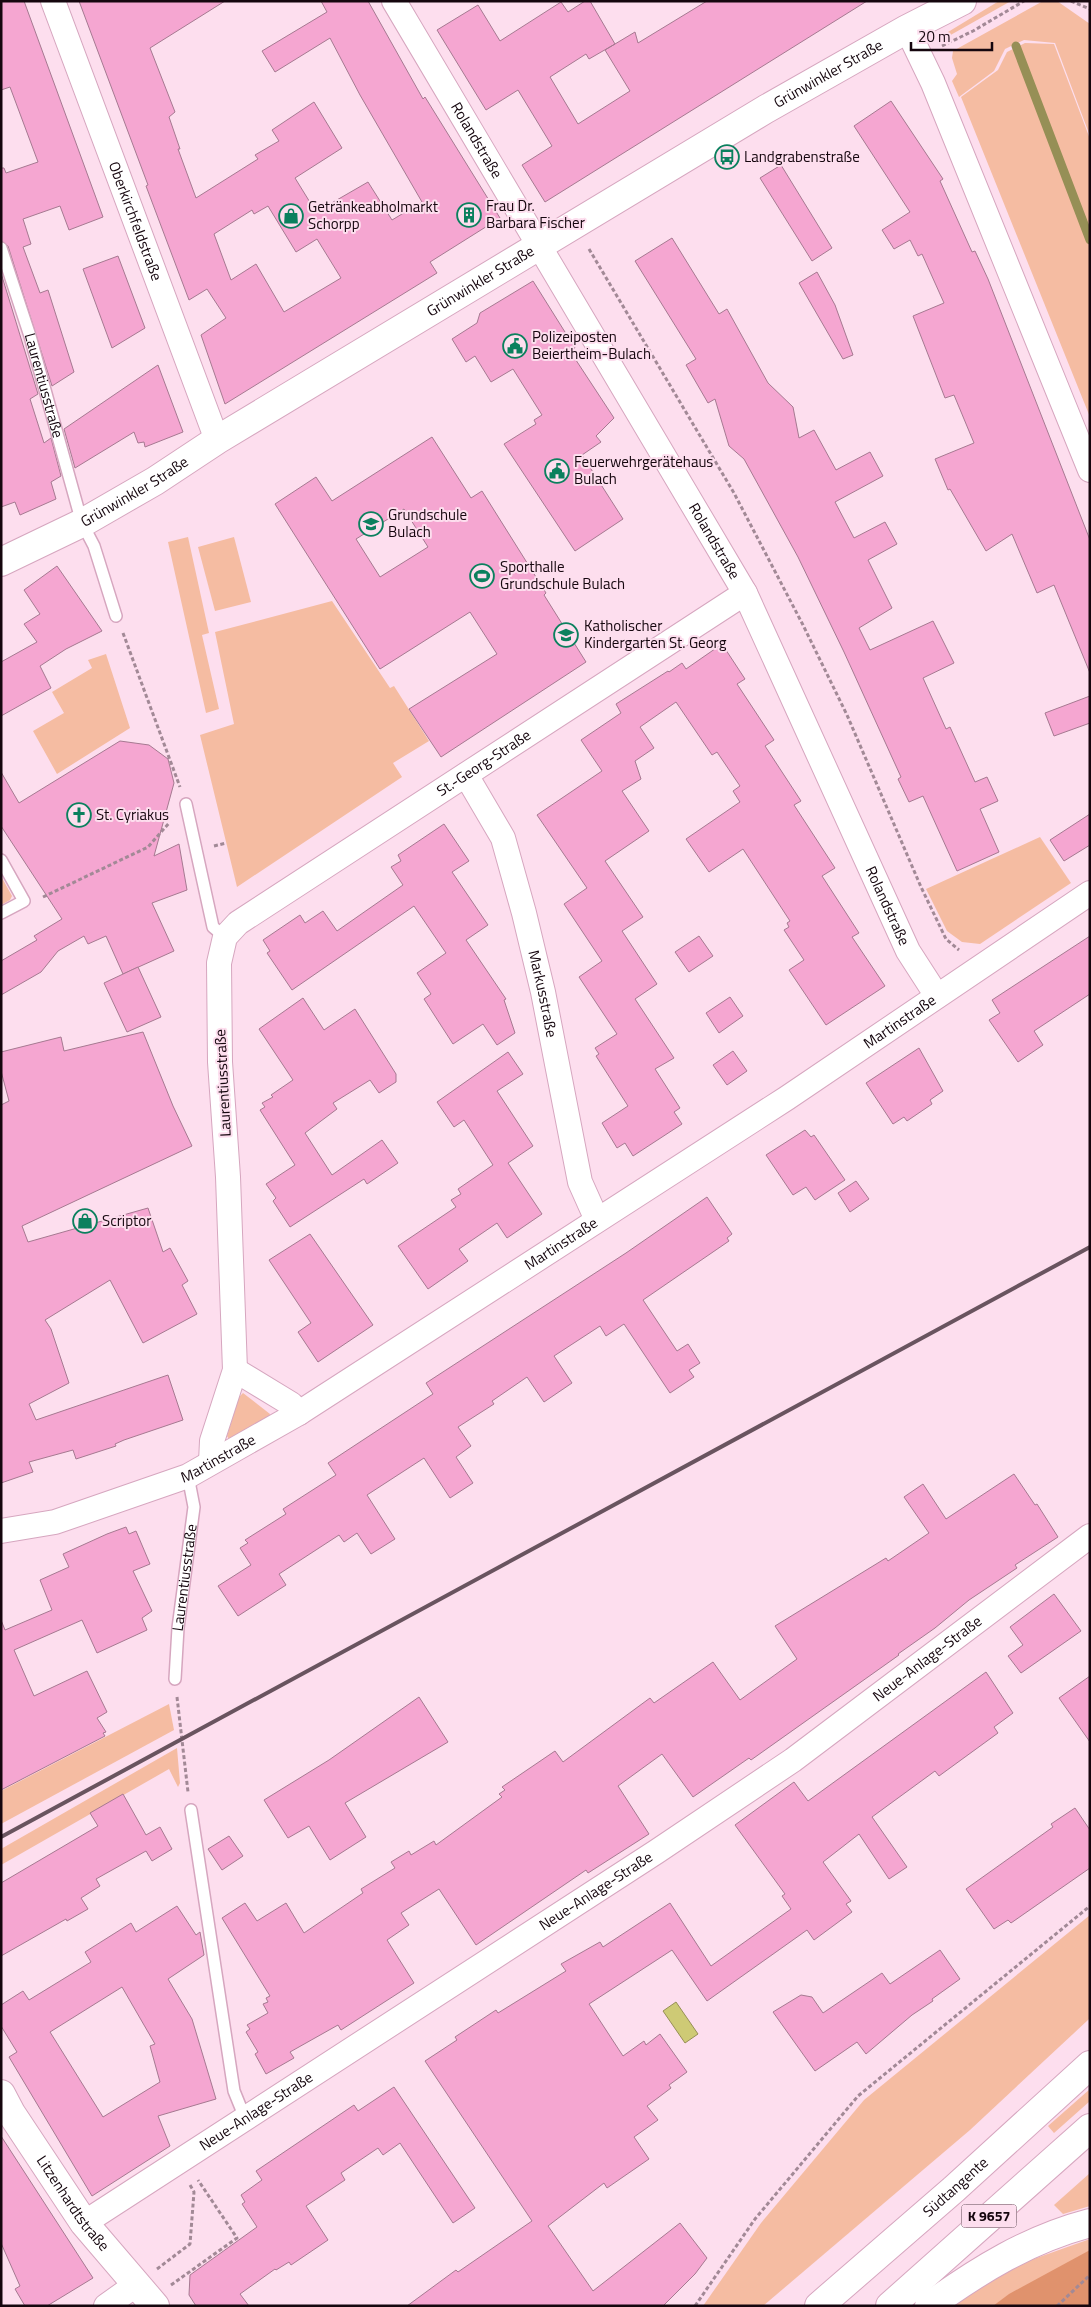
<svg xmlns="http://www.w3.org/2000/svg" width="1091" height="2307" font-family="'Titillium Web',sans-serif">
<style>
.green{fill:#f5bca2}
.forest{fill:#e0926d}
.water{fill:#ceca75;stroke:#968f56}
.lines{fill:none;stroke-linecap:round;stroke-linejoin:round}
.stream{stroke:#968f56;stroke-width:9}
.building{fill:#f5a6d1;stroke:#a67991;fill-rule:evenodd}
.lane-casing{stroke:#d6a6bf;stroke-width:14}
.street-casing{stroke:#d6a6bf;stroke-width:26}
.secondary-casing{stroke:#d6a6bf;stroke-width:30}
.highway-casing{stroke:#d6a6bf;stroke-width:30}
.path{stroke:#a28996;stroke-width:3;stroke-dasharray:4 2.5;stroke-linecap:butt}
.lane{stroke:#fff;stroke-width:11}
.street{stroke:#fff;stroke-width:24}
.secondary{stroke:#fff;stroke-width:28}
.highway{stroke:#fff;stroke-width:28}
.rail{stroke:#69545f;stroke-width:4}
.labels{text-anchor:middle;stroke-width:4;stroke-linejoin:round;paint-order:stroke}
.shield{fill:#fddeee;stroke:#5b4751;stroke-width:1}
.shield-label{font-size:14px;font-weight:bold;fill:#15060e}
.street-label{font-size:15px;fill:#15060e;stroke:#fddeee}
.poi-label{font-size:15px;fill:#15060e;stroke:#fddeee;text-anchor:start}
</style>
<rect width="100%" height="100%" fill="#fddeee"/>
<g class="green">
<path d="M999,1H1011L947,37L948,32Z"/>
<path d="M1043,1H1057L1090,24V136L1055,43L1024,40L1005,49L994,71L959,97L952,81L957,74L952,58L953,51Z"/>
<path d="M1025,43L1054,44L1090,139V417L961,97L998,70L1007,52Z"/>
<path d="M188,537L209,633L202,635L219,709L206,713L168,542Z"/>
<path d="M234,537L251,602L215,611L198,547Z"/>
<path d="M332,601L390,688L394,686L429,741L393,763L402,777L237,887L200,735L234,724L215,632Z"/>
<path d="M106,654L130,728L57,774L33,731L64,713L52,692L92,668L88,660Z"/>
<path d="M1040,837L1071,883L980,944L962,942L947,931L926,889Z"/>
<path d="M1,876L12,896L10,900L1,905Z"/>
<path d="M243,1393L270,1414L268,1420L229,1439L227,1436L239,1397Z"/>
<path d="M169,1704L174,1730L1,1824V1791Z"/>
<path d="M177,1748L180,1783L178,1787L169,1769L1,1865V1849Z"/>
<path d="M1090,1915V2018L1088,2020L970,2130L763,2306H703L761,2223L864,2100Z"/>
<path d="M1090,2089V2101L1054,2133L1048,2126Z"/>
<path d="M1090,2173V2206L1063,2214L1054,2205Z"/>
<path d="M1090,2239V2306H948L1008,2268Z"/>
</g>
<path class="forest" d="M1090,2250V2306H993L1009,2294Z"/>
<path class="water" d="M676,2002L698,2034L685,2043L663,2011Z"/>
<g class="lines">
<path class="stream" d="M1016,46L1090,240"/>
</g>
<g class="building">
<path d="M1,1H24L103,217L69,230L60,206L23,219L31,244L23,247L40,293L48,290L74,372L52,386L8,246L1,241V168H4L6,173L38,162L10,87L1,90Z"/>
<path d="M79,1H225L150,48L175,112L169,117L180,149H178L196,198L258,159L255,155L279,141L272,130L314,102L342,148L295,178L316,212L368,182L392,220L422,202L360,95L330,38L275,72L262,51L327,12L321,1H368L423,99L425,97L500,218L430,262L437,273L225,404L201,335L226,318L207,289L189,300L146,186L148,185ZM268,206L296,252L317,239L341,278L284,312L256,264L231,280L214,234L252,210L254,214Z"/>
<path d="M585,1H590L615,44L589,59L586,54L550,77L578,124L630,91L605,50L635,32L638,43L707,1H867L545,202L522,165L552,146L518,90L486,110L437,30L478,5L500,41L561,2L568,12Z"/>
<path d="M891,101L943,179L940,181L972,252L975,251L988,279L1090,540V673L1054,585L1037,593L1012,534L986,551L950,489L948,490L935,459L974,443L954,395L945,398L913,316L944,303L922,254L918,256L910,240L894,249L882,230L910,212L854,126Z"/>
<path d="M781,165L832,248L812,261L760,178Z"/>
<path d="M672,238L719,314L727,309L768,383L793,407L799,438L814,430L836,470L870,452L883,476L835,502L854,538L885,522L897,544L868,560L892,608L859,628L870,650L933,621L954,663L923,678L946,729L950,727L975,782L987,777L998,801L980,809L999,852L957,871L923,796L909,802L898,779L901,777L844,652L798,557L744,459L729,446L715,399L708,403L686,365L696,359L635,261Z"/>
<path d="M118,256L145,328L112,348L83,269Z"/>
<path d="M817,272L835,305L853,355L843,359L799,283Z"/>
<path d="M1,273L38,394L30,399L44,443L51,438L61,476L51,482L56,499L20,515L15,502L1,507Z"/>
<path d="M533,281L575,348L570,351L614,418L596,436L601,442L582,455L623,519L575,551L504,444L536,424L534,420L542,415L513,369L491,382L475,356L466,362L452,339L477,323L480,313Z"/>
<path d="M158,365L183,432L145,447L144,442L138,443L134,432L75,468L64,429Z"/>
<path d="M432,437L471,498L482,491L546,593L544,595L586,662L441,757L409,709L497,654L470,612L380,669L275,504L316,477L332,501ZM404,509L428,547L380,577L356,539Z"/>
<path d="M57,566L102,631L66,649L40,666L51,688L1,716V662L37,642L24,624L40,614L24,590Z"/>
<path d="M722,644L745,679L737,684L774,740L765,746L801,801L794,805L835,868L822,876L859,933L852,937L885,986L826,1025L789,970L804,960L784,930L789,927L787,923L790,921L743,849L709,872L686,839L740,802L733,791L740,786L717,752L712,755L676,702L640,727L654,748L635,761L641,779L622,791L649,831L605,861L643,917L622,931L657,984L635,999L674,1058L655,1069L680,1108L674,1112L682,1124L633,1156L625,1143L617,1148L602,1123L628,1106L596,1056L599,1054L595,1048L617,1034L579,977L602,961L564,904L587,888L537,815L602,771L581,740L621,713L616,704L668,671L669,672L682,663L686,669Z"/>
<path d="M1090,696V723L1054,736L1045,713Z"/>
<path d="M120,741L149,745L168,759L174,783L154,856L179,844L187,890L152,903L174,951L123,974L106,936L88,944L84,936L58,951L41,972L1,995V961L37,940L34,936L62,919L1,826V772L19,803Z"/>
<path d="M1090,814V845L1064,861L1050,840Z"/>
<path d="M444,824L469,861L452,872L488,925L466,940L506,999L504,1000L515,1033L497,1045L483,1024L453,1044L424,999L431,994L417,973L446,953L414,906L292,990L267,953L270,951L263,940L300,915L305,923L323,911L337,931L403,885L391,867L401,861L398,855Z"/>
<path d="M699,936L713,956L689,972L675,952Z"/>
<path d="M1090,936V994L1034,1031L1043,1045L1018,1062L989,1020L1000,1013L992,1000Z"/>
<path d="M138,967L161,1017L127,1032L104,983Z"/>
<path d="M730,997L743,1016L719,1033L706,1013Z"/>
<path d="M303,998L324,1030L355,1009L396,1074V1082L379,1093L370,1080L333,1103L337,1109L305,1133L332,1175L382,1140L398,1163L367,1184L364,1179L290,1227L273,1201L276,1198L266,1184L295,1165L260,1110L265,1107L262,1103L273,1097L271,1095L293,1080L259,1029Z"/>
<path d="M143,1032L173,1106L192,1146L22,1226L28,1242L148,1208L163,1252L170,1248L188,1281L182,1285L197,1314L143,1343L110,1280L45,1320L51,1329L69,1383L29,1404L36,1420L168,1375L183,1420L124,1440L115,1444L116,1446L76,1459L73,1450L29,1462L33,1472L1,1483V1105L9,1101L1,1071V1052L61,1037L64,1051Z"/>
<path d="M919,1048L943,1091L930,1100L932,1104L907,1121L904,1117L893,1124L866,1083Z"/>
<path d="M733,1051L747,1071L727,1085L713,1065Z"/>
<path d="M508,1052L523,1074L497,1091L533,1146L508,1163L542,1214L507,1238L497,1223L459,1249L468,1261L428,1289L398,1246L456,1207L451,1200L461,1194L458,1189L493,1165L464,1120L454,1127L437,1102Z"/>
<path d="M805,1130L811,1137L814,1135L845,1180L815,1200L806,1187L793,1195L766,1155Z"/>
<path d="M856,1181L869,1199L850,1212L838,1193Z"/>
<path d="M707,1197L732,1234L727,1238L729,1241L643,1300L677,1351L688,1344L700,1363L689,1370L694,1377L670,1393L624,1324L606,1336L600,1326L554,1356L572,1383L544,1402L527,1377L492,1401L494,1404L458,1427L471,1446L456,1457L473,1483L450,1498L424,1458L367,1495L395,1539L371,1554L357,1533L344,1542L339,1535L279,1574L286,1585L238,1616L218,1586L251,1565L240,1548L248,1543L245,1540L286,1514L283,1509L336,1475L328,1463L433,1394L426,1383L626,1253Z"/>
<path d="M310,1234L373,1325L318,1362L298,1332L311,1323L269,1260Z"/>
<path d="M1014,1474L1035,1505L1037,1504L1058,1537L1015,1565L1017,1568L969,1600L935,1628L898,1654L899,1655L751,1760L749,1758L693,1797L662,1754L618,1786L649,1834L588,1873L586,1870L476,1945L439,1889L401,1913L409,1925L387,1940L414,1983L341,2030L338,2025L290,2052L294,2058L266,2074L255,2054L258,2052L246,2032L250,2029L247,2025L268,2013L263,2004L268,2002L266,1998L270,1996L222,1918L245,1903L257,1921L286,1903L304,1933L363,1893L361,1889L395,1868L391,1862L409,1851L411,1855L434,1841L436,1845L502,1797L499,1794L505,1790L502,1787L555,1751L563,1762L650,1698L654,1703L713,1662L740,1700L797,1659L775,1626L886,1558L888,1561L929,1533L904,1497L923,1484L946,1519Z"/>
<path d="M126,1527L129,1534L136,1531L150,1564L133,1571L152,1611L142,1618L147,1630L97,1653L82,1620L14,1650L34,1696L87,1671L107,1712L97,1718L106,1732L103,1733L105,1736L1,1790V1620L5,1630L52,1610L40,1580L69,1567L63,1554L107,1534Z"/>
<path d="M1054,1594L1081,1631L1021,1673L1008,1656L1023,1645L1010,1627Z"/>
<path d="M986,1672L1013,1713L994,1727L998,1733L939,1776L935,1771L872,1817L907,1867L889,1879L859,1834L823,1862L851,1901L846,1904L852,1912L814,1940L807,1930L707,2001L672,1950L589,2004L623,2056L644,2041L646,2045L660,2034L687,2072L669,2085L671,2088L647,2106L658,2120L634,2137L649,2159L607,2188L604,2183L548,2226L593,2291L680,2223L707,2258L695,2274L663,2306H407L456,2270L458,2272L532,2221L425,2061L457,2040L455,2037L496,2010L498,2013L566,1971L561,1964L600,1942L603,1947L670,1903L711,1966L791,1909L782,1896L785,1894L735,1825L794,1782L808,1801Z"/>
<path d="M1090,1676V1742L1059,1698Z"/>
<path d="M419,1697L448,1742L345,1803L366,1837L330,1860L309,1826L288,1838L264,1800L329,1760Z"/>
<path d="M123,1794L146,1835L160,1827L172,1849L152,1861L146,1851L96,1879L100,1886L81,1898L88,1909L67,1921L66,1919L1,1956V1883L98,1826L90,1813Z"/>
<path d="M1075,1808L1090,1830V1868L1011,1923L1008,1920L994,1929L966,1889L1053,1827L1051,1824Z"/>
<path d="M229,1836L243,1856L222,1870L208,1849Z"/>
<path d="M177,1906L196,1935L200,1932L204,1955L168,1979L192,2019L216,2099L158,2116L170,2146L92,2196L9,2057L17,2052L1,2026V2005L23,1991L29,2000L91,1962L85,1952L131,1923L136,1932ZM122,1987L155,2044L150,2046L160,2082L103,2117L50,2032Z"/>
<path d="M940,1950L960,1979L932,1999L933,2001L912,2015L866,2054L857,2042L815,2071L773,2012L801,1995L812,1997L823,2013L882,1973L890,1984Z"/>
<path d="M394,2087L475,2208L453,2223L400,2143L383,2155L378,2148L341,2173L345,2180L306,2206L328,2240L291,2265L289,2262L276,2270L275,2269L240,2294L249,2306H196L189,2295L190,2275L257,2227L242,2204L245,2202L241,2195L262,2180L256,2171L354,2105L358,2111Z"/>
<path d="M1,2136L93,2278L47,2306H25L15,2289L20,2286L1,2243Z"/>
</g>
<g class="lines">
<g class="lane-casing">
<g id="lane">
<path id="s1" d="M1,248L30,336L82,523L94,546L116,616"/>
<path d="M186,804L213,927L225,937"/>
<path d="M1,860L24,901L1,913"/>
<path id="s2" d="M175,1679L178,1628L194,1507L188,1476"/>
<path d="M191,1810L234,2091L245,2118"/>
</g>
</g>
<g class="street-casing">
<g id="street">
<path id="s3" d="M53,1L217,440"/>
<path id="s4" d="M394,1L745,593L908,951L937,996"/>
<path d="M907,29L933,83L1090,470"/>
<path id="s5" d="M466,775L503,838L524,913L543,992L580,1182L597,1220"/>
<path d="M235,1370L291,1404L299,1413"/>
<path id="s6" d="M211,1462L212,1441L235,1370L228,1177L220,1062L219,963L225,937L238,923L745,593"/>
<path id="s7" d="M1,1531L55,1522L188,1476L299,1413L787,1098L1090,893"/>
<path id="s8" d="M84,2223L656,1852L793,1760L1090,1536"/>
<path d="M106,2306L137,2284"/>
</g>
</g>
<g class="secondary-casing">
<g id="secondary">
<path id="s9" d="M1,562L82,523L155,481L217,440L766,109L907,29L962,1"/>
<path id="s10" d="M1,2094L11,2113L84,2223L155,2306"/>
</g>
</g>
<g class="highway-casing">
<g id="highway">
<path id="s11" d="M819,2306L954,2189L1090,2065"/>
<path d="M890,2306L1090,2128"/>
<path d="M929,2306C979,2270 1029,2239 1090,2223"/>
</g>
</g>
<g class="path">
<path d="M1071,1L1090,9"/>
<path d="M942,46L973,31L1024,1"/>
<path d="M589,249L734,493L803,625L847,715L921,887L946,939L959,950"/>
<path d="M123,633L180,787"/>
<path d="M214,846L226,843"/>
<path d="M43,897L148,847L169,823"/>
<path d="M177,1697L188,1792"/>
<path d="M157,2269L190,2244L194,2192L190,2185"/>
<path d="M171,2285L237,2238L198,2180"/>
<path d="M695,2306L755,2219L858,2096L1090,1906"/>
<path d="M1057,2306L1090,2275"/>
</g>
<use href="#lane" class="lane"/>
<use href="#street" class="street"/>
<use href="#secondary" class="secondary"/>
<use href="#highway" class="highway"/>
<path class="rail" d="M1,1837L1090,1247"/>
</g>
<defs>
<g id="bus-ring" transform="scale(1.25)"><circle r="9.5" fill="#fddeee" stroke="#0b805e" stroke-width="1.5"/><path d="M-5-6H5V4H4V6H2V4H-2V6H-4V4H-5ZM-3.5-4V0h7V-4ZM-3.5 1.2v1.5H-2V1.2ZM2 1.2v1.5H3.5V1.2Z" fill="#0b805e"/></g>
<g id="building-ring" transform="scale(1.25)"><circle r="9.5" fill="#fddeee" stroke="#0b805e" stroke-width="1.5"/><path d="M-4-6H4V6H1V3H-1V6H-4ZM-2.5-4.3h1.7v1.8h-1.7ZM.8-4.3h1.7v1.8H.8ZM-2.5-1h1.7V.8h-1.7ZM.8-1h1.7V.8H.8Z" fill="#0b805e"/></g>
<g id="shop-ring" transform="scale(1.25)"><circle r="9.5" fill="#fddeee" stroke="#0b805e" stroke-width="1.5"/><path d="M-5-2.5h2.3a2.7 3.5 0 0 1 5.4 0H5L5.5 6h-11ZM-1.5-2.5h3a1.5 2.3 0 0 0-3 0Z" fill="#0b805e"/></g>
<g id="civic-ring" transform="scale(1.25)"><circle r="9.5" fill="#fddeee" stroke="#0b805e" stroke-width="1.5"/><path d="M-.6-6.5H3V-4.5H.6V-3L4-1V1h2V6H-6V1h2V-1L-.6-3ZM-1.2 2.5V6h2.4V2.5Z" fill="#0b805e"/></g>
<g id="school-ring" transform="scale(1.25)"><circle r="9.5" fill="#fddeee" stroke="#0b805e" stroke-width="1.5"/><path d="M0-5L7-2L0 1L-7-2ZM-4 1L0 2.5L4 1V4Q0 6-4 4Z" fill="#0b805e"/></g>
<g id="stadium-ring" transform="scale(1.25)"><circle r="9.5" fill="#fddeee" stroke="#0b805e" stroke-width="1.5"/><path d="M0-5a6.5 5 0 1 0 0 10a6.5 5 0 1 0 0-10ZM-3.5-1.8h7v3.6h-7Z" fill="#0b805e"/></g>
<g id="church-ring" transform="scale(1.25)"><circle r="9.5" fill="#fddeee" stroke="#0b805e" stroke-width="1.5"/><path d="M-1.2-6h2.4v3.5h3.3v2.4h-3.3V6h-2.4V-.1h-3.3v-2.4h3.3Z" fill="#0b805e"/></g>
</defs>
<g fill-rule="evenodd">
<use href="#bus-ring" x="727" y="157"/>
<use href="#building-ring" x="469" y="215"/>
<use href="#shop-ring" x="291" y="216"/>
<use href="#civic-ring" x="515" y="346"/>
<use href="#civic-ring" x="557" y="471"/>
<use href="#school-ring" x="371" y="524"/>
<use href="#stadium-ring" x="482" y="576"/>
<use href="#school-ring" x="566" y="635"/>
<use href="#church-ring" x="79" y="815"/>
<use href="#shop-ring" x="85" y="1221"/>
</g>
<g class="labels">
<rect class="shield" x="961.5" y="2204.5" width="55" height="23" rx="4"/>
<g class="shield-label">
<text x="989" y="2221">K 9657</text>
</g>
<g class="street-label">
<text dy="5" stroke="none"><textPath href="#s9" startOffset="961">Grünwinkler Straße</textPath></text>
<text dy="5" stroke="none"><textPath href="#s4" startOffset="162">Rolandstraße</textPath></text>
<text dy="5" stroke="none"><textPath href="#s3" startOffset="235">Oberkirchfeldstraße</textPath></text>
<text dy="5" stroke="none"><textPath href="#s9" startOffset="556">Grünwinkler Straße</textPath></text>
<text dy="5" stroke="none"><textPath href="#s1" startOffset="144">Laurentiusstraße</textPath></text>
<text dy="5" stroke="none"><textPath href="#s9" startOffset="151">Grünwinkler Straße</textPath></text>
<text dy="5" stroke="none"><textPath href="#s4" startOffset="628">Rolandstraße</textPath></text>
<text dy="5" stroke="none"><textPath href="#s6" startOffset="842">St.-Georg-Straße</textPath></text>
<text dy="5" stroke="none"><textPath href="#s4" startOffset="1032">Rolandstraße</textPath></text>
<text dy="5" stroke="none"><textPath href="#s5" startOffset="234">Markusstraße</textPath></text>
<text dy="5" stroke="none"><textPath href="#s7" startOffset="1040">Martinstraße</textPath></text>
<text transform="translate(223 1083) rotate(-93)" y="5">Laurentiusstraße</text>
<text dy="5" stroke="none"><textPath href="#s7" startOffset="635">Martinstraße</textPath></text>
<text dy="5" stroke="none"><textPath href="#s7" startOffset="230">Martinstraße</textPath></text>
<text dy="5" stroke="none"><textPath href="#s2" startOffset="102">Laurentiusstraße</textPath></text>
<text dy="5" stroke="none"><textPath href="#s8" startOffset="1015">Neue-Anlage-Straße</textPath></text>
<text dy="5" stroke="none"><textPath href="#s8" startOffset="610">Neue-Anlage-Straße</textPath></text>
<text dy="5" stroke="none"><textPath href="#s8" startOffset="205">Neue-Anlage-Straße</textPath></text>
<text dy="5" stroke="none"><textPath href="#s11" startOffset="181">Südtangente</textPath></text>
<text dy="5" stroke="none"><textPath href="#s10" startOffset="131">Litzenhardtstraße</textPath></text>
</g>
<g class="poi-label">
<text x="744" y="162">Landgrabenstraße</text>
<text x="486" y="211">Frau Dr.<tspan x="486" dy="17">Barbara Fischer</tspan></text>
<text x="308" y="212">Getränkeabholmarkt<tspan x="308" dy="17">Schorpp</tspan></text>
<text x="532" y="342">Polizeiposten<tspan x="532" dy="17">Beiertheim-Bulach</tspan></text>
<text x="574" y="467">Feuerwehrgerätehaus<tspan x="574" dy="17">Bulach</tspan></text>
<text x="388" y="520">Grundschule<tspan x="388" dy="17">Bulach</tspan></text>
<text x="500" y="572">Sporthalle<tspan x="500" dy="17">Grundschule Bulach</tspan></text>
<text x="584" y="631">Katholischer<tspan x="584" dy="17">Kindergarten St. Georg</tspan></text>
<text x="96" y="820">St. Cyriakus</text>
<text x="102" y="1226">Scriptor</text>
</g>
</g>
<rect width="1091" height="2307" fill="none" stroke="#15060e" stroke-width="5"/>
<path d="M911 42v8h81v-8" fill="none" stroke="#15060e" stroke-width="2.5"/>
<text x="918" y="42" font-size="15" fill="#15060e" stroke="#fddeee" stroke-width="4" paint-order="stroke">20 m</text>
</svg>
